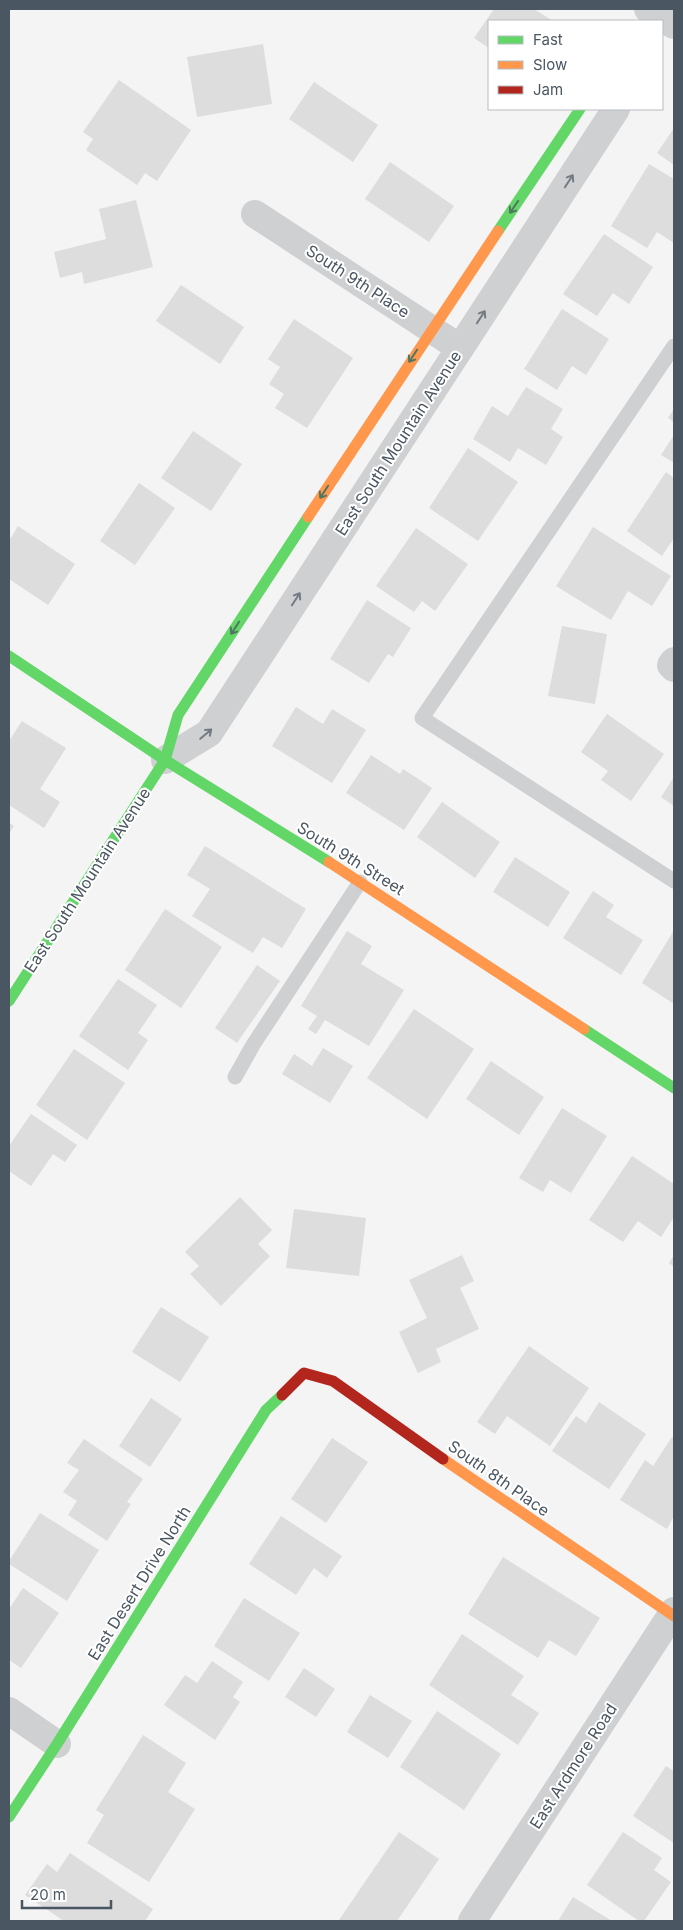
<svg xmlns="http://www.w3.org/2000/svg" width="683" height="1930" font-family="Inter,sans-serif">
<style>
.building{fill:#ddddde}
.lines{fill:none;stroke-linecap:round;stroke-linejoin:round}
.lane{stroke:#ced0d2;stroke-width:15}
.street{stroke:#ced0d2;stroke-width:28}
.fast{stroke:#63d668;stroke-width:11}
.slow{stroke:#ff974d;stroke-width:11}
.jam{stroke:#b3261e;stroke-width:11}
.oneway{stroke:#727b83}
.oneway2{stroke:#507663}
.labels{text-anchor:middle;stroke-width:4;stroke-linejoin:round;paint-order:stroke}
.street-label{font-size:16px;fill:#4a5661;stroke:#fff}
</style>
<rect width="100%" height="100%" fill="#f4f4f4"/>
<g class="building">
<path d="M494,9H534L553,21H489V48L474,38Z"/>
<path d="M263,44L272,104L197,117L187,57Z"/>
<path d="M119,80L191,130L157,181L145,173L137,185L86,150L93,139L83,132Z"/>
<path d="M314,82L378,125L353,162L289,119Z"/>
<path d="M674,128V165L657,153Z"/>
<path d="M390,162L454,206L429,242L365,199Z"/>
<path d="M649,164L674,179V243L657,232L647,248L611,226Z"/>
<path d="M136,200L153,267L84,284L82,272L60,278L54,252L106,239L99,209Z"/>
<path d="M604,234L653,267L629,304L613,293L597,316L563,294Z"/>
<path d="M181,285L244,327L220,364L156,321Z"/>
<path d="M562,309L609,339L586,375L572,366L557,390L524,369Z"/>
<path d="M294,319L353,358L307,428L275,408L284,394L269,384L280,367L268,359Z"/>
<path d="M526,387L563,409L551,429L563,437L546,465L518,448L510,462L473,439L492,406L508,416Z"/>
<path d="M674,409V422L668,418Z"/>
<path d="M193,431L242,464L211,511L161,478Z"/>
<path d="M674,435V463L661,455Z"/>
<path d="M468,448L518,482L478,541L429,508Z"/>
<path d="M666,472L674,478V538L662,556L627,531Z"/>
<path d="M139,483L175,508L135,565L100,541Z"/>
<path d="M18,526L75,564L48,605L9,579V536L11,538Z"/>
<path d="M593,527L671,576L652,606L628,591L611,620L556,586Z"/>
<path d="M416,528L468,564L435,611L422,601L414,612L376,586Z"/>
<path d="M367,600L411,628L393,657L388,654L369,683L330,659Z"/>
<path d="M562,626L607,634L595,704L548,696Z"/>
<path d="M296,707L323,724L332,709L366,730L332,783L272,746Z"/>
<path d="M607,714L664,754L631,801L601,780L608,771L581,752Z"/>
<path d="M22,721L66,748L40,789L60,802L44,828L9,805V741Z"/>
<path d="M371,755L400,774L403,769L432,788L404,830L346,793Z"/>
<path d="M674,777V806L661,797Z"/>
<path d="M442,802L500,842L475,878L417,837Z"/>
<path d="M9,823L14,826L9,834Z"/>
<path d="M205,846L306,909L282,948L263,937L253,953L192,916L210,889L187,875Z"/>
<path d="M515,857L570,892L548,927L493,892Z"/>
<path d="M593,891L614,905L606,917L643,940L621,975L563,938Z"/>
<path d="M165,909L222,947L181,1008L125,970Z"/>
<path d="M674,930V1004L642,983Z"/>
<path d="M347,931L372,946L361,964L404,990L369,1046L325,1020L316,1034L308,1029L317,1016L301,1006Z"/>
<path d="M257,965L280,981L237,1043L215,1028Z"/>
<path d="M118,979L157,1005L138,1033L148,1040L128,1070L79,1036Z"/>
<path d="M414,1009L474,1049L427,1119L367,1078Z"/>
<path d="M323,1048L353,1066L330,1103L282,1074L294,1054L312,1066Z"/>
<path d="M74,1049L125,1083L87,1140L36,1105Z"/>
<path d="M491,1061L544,1097L519,1135L466,1099Z"/>
<path d="M562,1108L607,1136L571,1193L550,1180L543,1192L519,1178Z"/>
<path d="M31,1114L77,1145L65,1162L53,1154L31,1186L9,1171V1146Z"/>
<path d="M632,1156L674,1184V1217L661,1237L638,1221L623,1242L589,1220Z"/>
<path d="M240,1197L272,1230L258,1244L270,1256L221,1306L190,1274L199,1266L185,1252Z"/>
<path d="M294,1209L366,1218L359,1276L286,1268Z"/>
<path d="M462,1255L474,1281L460,1288L479,1329L436,1349L441,1362L418,1373L399,1332L427,1318L409,1280Z"/>
<path d="M674,1255V1267L669,1263Z"/>
<path d="M161,1307L209,1337L180,1382L132,1352Z"/>
<path d="M529,1346L589,1388L550,1446L507,1416L495,1434L477,1422Z"/>
<path d="M151,1398L182,1419L150,1467L119,1446Z"/>
<path d="M599,1402L646,1434L609,1489L552,1451L576,1416L586,1423Z"/>
<path d="M672,1437L674,1438V1516L667,1529L620,1500L645,1460L653,1466Z"/>
<path d="M332,1438L368,1462L326,1523L291,1499Z"/>
<path d="M84,1439L143,1479L127,1502L131,1504L107,1541L68,1515L77,1501L63,1492L79,1470L67,1463Z"/>
<path d="M40,1513L99,1550L67,1601L9,1564V1561Z"/>
<path d="M281,1516L342,1556L327,1578L314,1568L296,1595L249,1564Z"/>
<path d="M503,1557L600,1618L576,1656L549,1640L538,1658L468,1614Z"/>
<path d="M23,1588L59,1613L21,1668L9,1660V1609Z"/>
<path d="M244,1598L300,1633L269,1681L214,1646Z"/>
<path d="M462,1634L524,1676L511,1695L539,1713L518,1745L429,1685Z"/>
<path d="M212,1661L243,1682L233,1697L240,1702L215,1740L164,1705L185,1675L197,1683Z"/>
<path d="M304,1668L335,1689L316,1717L285,1697Z"/>
<path d="M370,1695L412,1721L388,1758L347,1732Z"/>
<path d="M437,1711L501,1754L464,1810L400,1767Z"/>
<path d="M143,1735L186,1763L168,1792L195,1809L149,1882L87,1843L104,1815L96,1810Z"/>
<path d="M666,1766L674,1771V1843L633,1816Z"/>
<path d="M399,1832L439,1859L397,1921H340L339,1920Z"/>
<path d="M623,1832L662,1858L654,1870L671,1882L644,1921H639L587,1885Z"/>
<path d="M70,1853L153,1909L145,1921H64L25,1895L47,1864L57,1872Z"/>
<path d="M573,1897L612,1921H558Z"/>
</g>
<g class="lines">
<g class="lane">
<path d="M674,346L422,718L674,881"/>
<path d="M235,1077L253,1045L360,882"/>
</g>
<g class="street">
<path d="M648,9L674,25"/>
<path d="M255,214L460,348"/>
<path d="M674,661L671,665L674,668"/>
<path d="M165,760L209,733L616,109"/>
<path d="M9,1711L57,1744"/>
<path d="M472,1921L674,1611"/>
</g>
<g class="fast">
<path d="M498,231L580,109"/>
<path d="M9,656L165,760L329,862"/>
<path d="M9,1001L165,760L178,715L308,517"/>
<path d="M584,1029L674,1088"/>
<path d="M9,1817L57,1744L266,1410L282,1395"/>
</g>
<g class="slow">
<path d="M308,517L498,231"/>
<path d="M329,862L584,1029"/>
<path d="M443,1459L674,1616"/>
</g>
<path class="jam" d="M282,1395L304,1373L333,1381L443,1459"/>
</g>
<defs><path id="oneway-shaft" d="M-6 0H5M1.5-3L5.5 0L1.5 3" fill="none" stroke-width="1.6" stroke-linecap="round" stroke-linejoin="round" transform="scale(1.25)"/></defs>
<g class="oneway">
<use href="#oneway-shaft" transform="translate(569 181) rotate(-57)"/>
<use href="#oneway-shaft" transform="translate(481 317) rotate(-57)"/>
<use href="#oneway-shaft" transform="translate(296 599) rotate(-57)"/>
<use href="#oneway-shaft" transform="translate(206 734) rotate(-40)"/>
</g>
<g class="oneway2">
<use href="#oneway-shaft" transform="translate(514 207) rotate(124)"/>
<use href="#oneway-shaft" transform="translate(413 356) rotate(123)"/>
<use href="#oneway-shaft" transform="translate(324 492) rotate(123)"/>
<use href="#oneway-shaft" transform="translate(235 628) rotate(123)"/>
</g>
<g class="labels">
<g class="street-label">
<text transform="translate(358 281) rotate(33)" y="6">South 9th Place</text>
<text transform="translate(398 443) rotate(-57)" y="6">East South Mountain Avenue</text>
<text transform="translate(351 858) rotate(32)" y="6">South 9th Street</text>
<text transform="translate(87 880) rotate(-57)" y="6">East South Mountain Avenue</text>
<text transform="translate(499 1478) rotate(35)" y="6">South 8th Place</text>
<text transform="translate(139 1583) rotate(-58)" y="6">East Desert Drive North</text>
<text transform="translate(573 1766) rotate(-57)" y="6">East Ardmore Road</text>
</g>
</g>
<rect width="683" height="1930" fill="none" stroke="#4a5661" stroke-width="20"/>
<rect x="488" y="20" width="175" height="90" fill="#ffffff" stroke="#b7bbc0"/>
<rect x="498" y="36" width="25" height="8" fill="#63d668" stroke="#b7bbc0"/>
<text x="533" y="45" font-size="15" fill="#4a5661">Fast</text>
<rect x="498" y="61" width="25" height="8" fill="#ff974d" stroke="#b7bbc0"/>
<text x="533" y="70" font-size="15" fill="#4a5661">Slow</text>
<rect x="498" y="86" width="25" height="8" fill="#b3261e" stroke="#b7bbc0"/>
<text x="533" y="95" font-size="15" fill="#4a5661">Jam</text>
<path d="M22 1900v8h89v-8" fill="none" stroke="#4a5661" stroke-width="2.5"/>
<text x="30" y="1900" font-size="15" fill="#4a5661" stroke="#ffffff" stroke-width="4" paint-order="stroke">20 m</text>
</svg>
